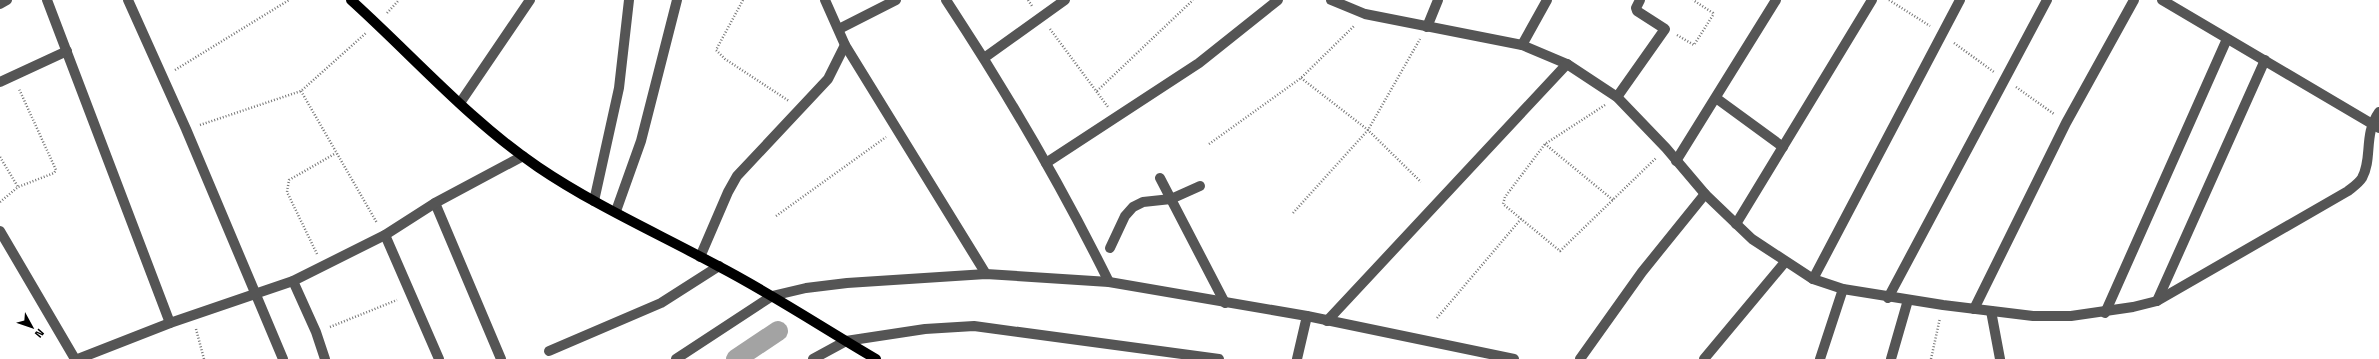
<svg xmlns="http://www.w3.org/2000/svg" width="2379" height="359" font-family="'Titillium Web',sans-serif">
<style>
.lines{fill:none;stroke-linecap:round;stroke-linejoin:round}
.canal{stroke:#a3a3a3;stroke-width:20}
.path{stroke:#777;stroke-width:2.5;stroke-dasharray:1 2;stroke-linecap:butt}
.minor{stroke:#555;stroke-width:10}
.major{stroke:#000;stroke-width:10}
</style>
<rect width="100%" height="100%" fill="#fff"/>
<g class="lines">
<path class="canal" d="M736,359L778,331"/>
<g class="path">
<path d="M743,0L716,50L725,59L789,101"/>
<path d="M1028,0L1032,6"/>
<path d="M1889,0L1930,26"/>
<path d="M387,13L399,0"/>
<path d="M1050,29L1108,107"/>
<path d="M1677,35L1694,45L1713,15V13L1693,0"/>
<path d="M1954,43L1994,72"/>
<path d="M175,70L289,0"/>
<path d="M1301,78L1368,130L1421,182"/>
<path d="M2016,87L2054,114"/>
<path d="M301,91L377,223"/>
<path d="M1097,91L1193,0"/>
<path d="M1605,105L1545,144L1505,197L1503,204L1560,251L1656,158"/>
<path d="M200,125L301,91L366,33"/>
<path d="M1209,144L1301,78L1355,25"/>
<path d="M1545,144L1613,200"/>
<path d="M0,157L18,187"/>
<path d="M0,202L18,187L54,173L56,170L19,89"/>
<path d="M1293,213L1368,130L1420,39"/>
<path d="M776,216L886,137"/>
<path d="M317,254L287,192L289,180L336,153"/>
<path d="M1437,318L1521,219"/>
<path d="M330,327L397,300"/>
<path d="M196,329L204,359"/>
<path d="M1931,359L1940,318"/>
</g>
<g class="minor">
<path d="M47,0L170,323"/>
<path d="M128,0L186,129L283,359"/>
<path d="M825,0L845,45L986,274"/>
<path d="M946,0C1006,91 1061,185 1109,282"/>
<path d="M1331,0L1365,14L1522,45L1567,64L1617,97L1666,148L1705,194L1752,239L1813,279L1843,289L1943,305L2033,316H2071L2133,307L2157,301L2348,191C2353,187 2359,183 2362,178C2373,158 2363,135 2379,112"/>
<path d="M2162,0L2379,128"/>
<path d="M0,4L7,0"/>
<path d="M1427,27L1438,0"/>
<path d="M839,29L896,0"/>
<path d="M1522,45L1547,0"/>
<path d="M984,58L1065,0"/>
<path d="M0,82L67,51"/>
<path d="M1617,97L1665,29L1637,11L1636,8L1640,0"/>
<path d="M1716,98L1783,147"/>
<path d="M460,103L530,0"/>
<path d="M1676,161L1776,0"/>
<path d="M1046,163L1199,63L1278,0"/>
<path d="M1160,178L1225,303"/>
<path d="M594,201L619,88L629,0"/>
<path d="M435,203L501,359"/>
<path d="M616,211L641,141L677,0"/>
<path d="M1736,224L1872,0"/>
<path d="M0,231L75,359"/>
<path d="M385,235L439,359"/>
<path d="M1110,248L1125,216L1133,207L1143,202L1171,199L1200,186"/>
<path d="M700,257L728,192L737,176L828,79L845,45"/>
<path d="M1813,279L1960,0"/>
<path d="M293,281L316,332L325,359"/>
<path d="M1888,298L2047,0"/>
<path d="M2157,301L2265,60"/>
<path d="M1974,309L2066,123L2134,0"/>
<path d="M1991,311L2000,359"/>
<path d="M2105,313L2227,39"/>
<path d="M1327,321L1567,64"/>
<path d="M549,351L661,303L719,266"/>
<path d="M78,359L170,323L293,281L385,235L435,203L523,156"/>
<path d="M676,359L772,296L806,288L847,283L986,274L1109,282L1307,316L1514,359"/>
<path d="M813,359L846,341L925,329L974,326L1219,359"/>
<path d="M1297,359L1307,316"/>
<path d="M1580,359L1642,272L1705,194"/>
<path d="M1704,359L1785,262"/>
<path d="M1820,359L1843,289"/>
<path d="M1891,359L1908,300"/>
</g>
<path class="major" d="M351,0C413,56 469,120 538,167C594,205 659,234 718,266C772,294 823,328 876,359"/>
</g>
<g transform="translate(32 327) rotate(130)" stroke="#ffffff" stroke-width="3" paint-order="stroke">
<path d="M0-3L7 15L0 10L-7 15Z" fill="#000000"/>
<text y="-6" font-size="11" font-weight="bold" text-anchor="middle" fill="#000000">N</text>
</g>
</svg>
